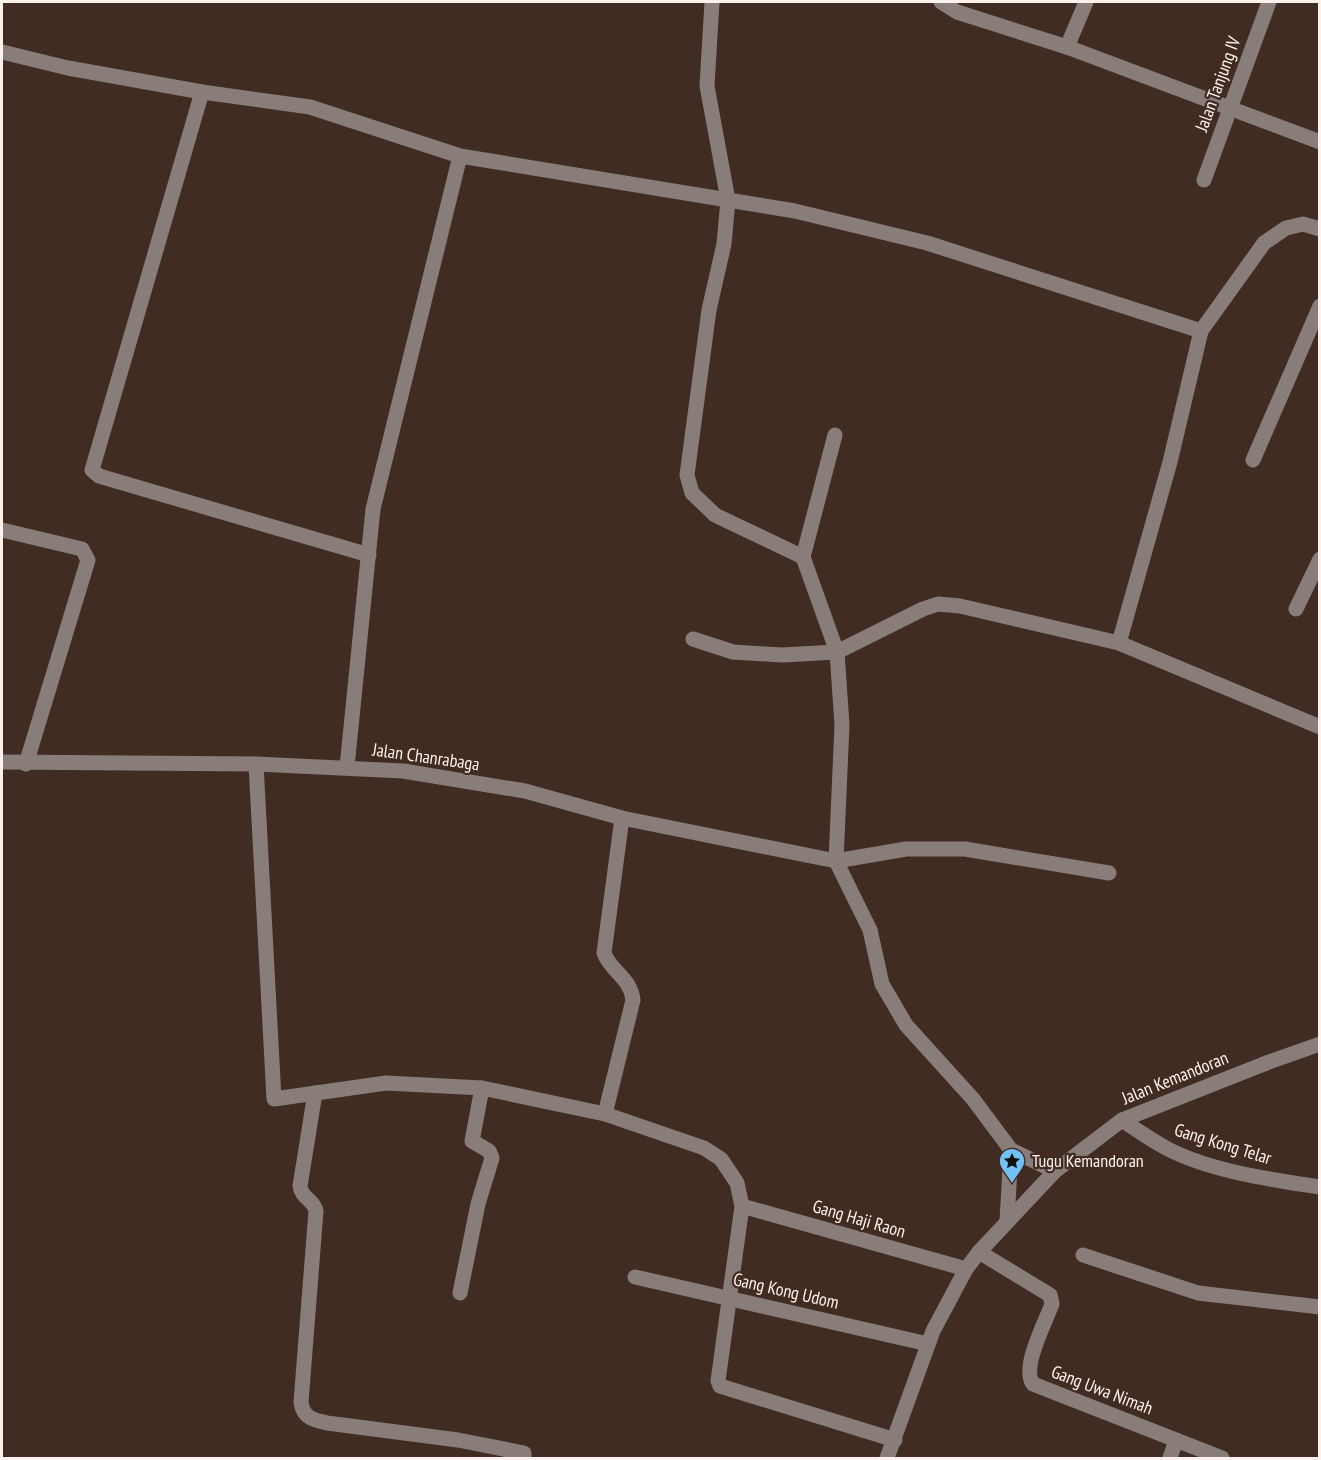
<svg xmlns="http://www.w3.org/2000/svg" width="1321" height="1460" font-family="'PT Sans Narrow',sans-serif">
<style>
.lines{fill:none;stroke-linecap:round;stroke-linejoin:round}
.minor{stroke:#887d78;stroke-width:15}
.labels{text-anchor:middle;stroke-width:4.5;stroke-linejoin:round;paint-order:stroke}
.street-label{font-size:18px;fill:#fff1eb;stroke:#412c23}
.poi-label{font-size:18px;fill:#fff1eb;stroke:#412c23;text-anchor:start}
</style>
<rect width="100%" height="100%" fill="#412c23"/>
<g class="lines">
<g class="minor">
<path d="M712,2L707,86L728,200L795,211L927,243L1201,331"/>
<path d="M941,2L957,12L1067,47L1320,142"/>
<path d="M1067,47L1086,2"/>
<path d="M2,52L68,68L202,92L310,107L460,156L728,200L724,244L709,310L687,475L692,493L715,515L803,557L837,652L842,725L836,861L870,930L882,984L906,1025L973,1099L1011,1150L1055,1171"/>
<path d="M202,92L92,470L99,476L369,555"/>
<path d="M1204,180L1269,2"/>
<path d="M1253,460L1320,306"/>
<path d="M2,530L82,549L88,560L26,764"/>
<path d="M803,557L835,435"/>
<path d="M1296,609L1320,559"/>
<path d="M693,639L733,652L782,655L837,652L923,609L938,604L960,606L1119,643L1320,727"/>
<path d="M1119,643L1170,462L1201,331L1264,243L1286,228L1303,224L1320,229"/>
<path d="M2,762L256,764L403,771L525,791L622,818L836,861L906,849H965L1109,873"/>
<path d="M256,764L274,1099L386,1083L482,1088L605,1114L704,1148L721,1159L737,1183L742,1206L718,1381L720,1386L895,1440"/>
<path d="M347,767L373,509L460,156"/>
<path d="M315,1093L300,1186C301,1198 314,1200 316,1211L301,1402C303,1418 313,1420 327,1423L458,1440L524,1453V1458"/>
<path d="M605,1114L633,1000C631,978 611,972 604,953L622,818"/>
<path d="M1122,1120C1137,1130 1151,1140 1166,1148C1209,1171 1272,1180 1320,1187"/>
<path d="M742,1206L966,1269"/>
<path d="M1007,1221L1011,1150"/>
<path d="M979,1252L1050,1295L1052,1304C1045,1323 1021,1368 1033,1384L1222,1458"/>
<path d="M1083,1255L1198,1293L1320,1307"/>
<path d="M635,1277L928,1344"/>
<path d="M460,1293L478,1204L492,1158L489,1151L472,1141L482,1088"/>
<path d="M887,1458L933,1331L966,1269L979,1252L1055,1171L1122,1120L1269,1062L1320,1044"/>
<path d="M1170,1458L1176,1440"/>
</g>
</g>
<defs>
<g id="sight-pin" transform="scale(1.35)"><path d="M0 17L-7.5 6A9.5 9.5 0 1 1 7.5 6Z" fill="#72c1f5" stroke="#412c23"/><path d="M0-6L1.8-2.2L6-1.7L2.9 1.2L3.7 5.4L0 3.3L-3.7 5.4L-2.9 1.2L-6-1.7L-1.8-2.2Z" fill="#111"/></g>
</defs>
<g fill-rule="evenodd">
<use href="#sight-pin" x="1012" y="1161"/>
</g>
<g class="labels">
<g class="street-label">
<text transform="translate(1218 84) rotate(-70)" y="6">Jalan Tanjung IV</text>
<text transform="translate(426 757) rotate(8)" y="6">Jalan Chanrabaga</text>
<text transform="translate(1175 1078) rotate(-22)" y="6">Jalan Kemandoran</text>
<text transform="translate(1223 1144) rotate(17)" y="6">Gang Kong Telar</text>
<text transform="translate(859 1219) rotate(16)" y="6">Gang Haji Raon</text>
<text transform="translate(786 1291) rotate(13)" y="6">Gang Kong Udom</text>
<text transform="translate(1102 1390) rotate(21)" y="6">Gang Uwa Nimah</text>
</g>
<g class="poi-label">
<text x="1032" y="1167">Tugu Kemandoran</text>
</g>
</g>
<rect width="1321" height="1460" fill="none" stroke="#fff1eb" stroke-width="6"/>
</svg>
